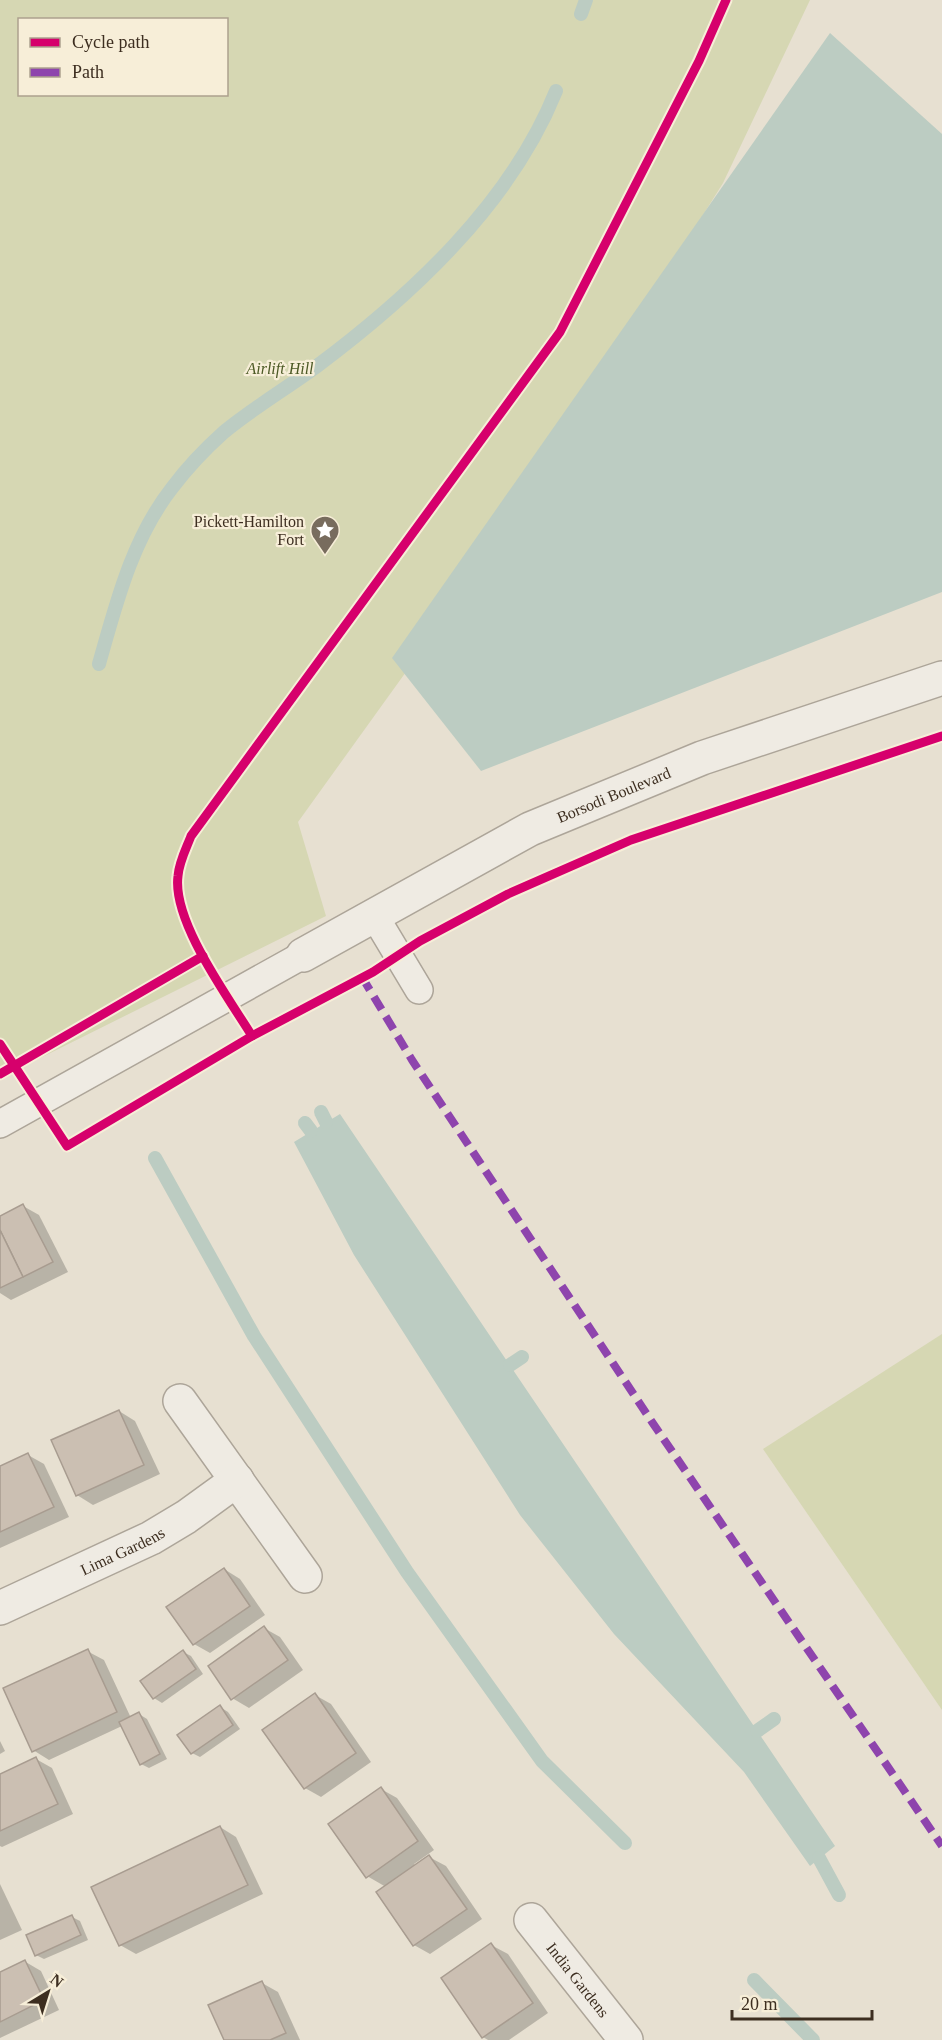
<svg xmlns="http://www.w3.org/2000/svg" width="942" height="2040" font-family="'Times New Roman',serif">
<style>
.green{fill:#d6d7b3;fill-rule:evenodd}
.water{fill:#bcccc2}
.shadow{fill:#0003}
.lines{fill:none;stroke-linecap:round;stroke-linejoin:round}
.stream{stroke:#bcccc2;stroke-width:14}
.building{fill:#cbbfb2;stroke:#a89c90;stroke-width:1.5}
.service-casing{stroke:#ada599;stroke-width:30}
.minor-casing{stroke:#ada599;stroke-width:36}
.service{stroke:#efebe3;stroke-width:27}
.minor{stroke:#efebe3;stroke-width:33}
.quiet{stroke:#8e44ad;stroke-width:8;stroke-dasharray:15 8;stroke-linecap:butt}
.cycleway-casing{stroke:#f7eed8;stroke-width:13}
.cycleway{stroke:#d6006c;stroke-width:9}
.labels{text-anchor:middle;stroke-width:4.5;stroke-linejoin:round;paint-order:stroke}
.park-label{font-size:16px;font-style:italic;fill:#4d5a26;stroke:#f7eed8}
.poi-label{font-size:16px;fill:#3d2e20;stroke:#f7eed8;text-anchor:end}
.street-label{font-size:16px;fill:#3d2e20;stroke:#f7eed8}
</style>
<rect width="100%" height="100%" fill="#e7e0d1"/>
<g class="green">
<path d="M0,0H810L723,183L493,551L298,822L326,916L0,1078ZM20,20H226V94H20Z"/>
<path d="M942,1334V1710L763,1449Z"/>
</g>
<g class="water">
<path d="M830,33L942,134V592L481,771L392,658Z"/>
<path d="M340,1114L835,1846L810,1866L744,1772L614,1634L520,1515L354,1255L294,1142Z"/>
</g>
<g class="shadow">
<path d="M23,1206L39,1215L68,1272L11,1300L0,1293V1217Z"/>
<path d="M119,1411L135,1421L160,1474L93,1505L77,1495Z"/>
<path d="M28,1455L44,1464L69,1517L0,1548V1467Z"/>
<path d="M224,1569L240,1579L265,1615L210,1653L194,1644Z"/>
<path d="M264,1628L280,1637L303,1670L249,1708L232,1698Z"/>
<path d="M87,1651L104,1660L131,1718L139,1714L147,1719L167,1759L149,1768L141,1764L122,1726L49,1760L33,1750Z"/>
<path d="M183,1652L191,1656L203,1674L162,1703L154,1698Z"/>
<path d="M315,1695L331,1704L371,1762L321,1797L305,1788Z"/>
<path d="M220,1707L228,1712L240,1729L200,1757L192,1753Z"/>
<path d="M0,1741L5,1751L0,1754Z"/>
<path d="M36,1759L52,1768L73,1814L2,1847L0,1846V1775Z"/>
<path d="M381,1789L397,1798L434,1850L414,1864L415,1867L429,1857L446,1866L482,1919L430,1954L414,1945L386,1887L367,1876Z"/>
<path d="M220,1827L236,1837L263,1894L136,1954L120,1945Z"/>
<path d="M0,1884L22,1930L0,1940Z"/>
<path d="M72,1917L80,1921L88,1940L44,1959L36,1955Z"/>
<path d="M491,1945L508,1954L548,2013L509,2040H488L483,2037L443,1979Z"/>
<path d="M24,1961L41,1971L59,2010L0,2038V1973Z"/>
<path d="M262,1983L278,1992L300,2040H225Z"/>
</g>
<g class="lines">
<g class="stream">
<path d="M581,14L586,0"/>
<path d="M99,664C116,604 132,539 172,488C187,468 205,449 224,432C253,408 287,388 317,366C412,295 511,203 556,91"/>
<path d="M321,1112L326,1122"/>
<path d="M305,1123L311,1131"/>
<path d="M155,1158L254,1336L407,1572L542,1761L625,1843"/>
<path d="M510,1365L522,1357"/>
<path d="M757,1731L774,1719"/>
<path d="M819,1858L839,1895"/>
<path d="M754,1980L813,2040"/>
</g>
</g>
<g class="building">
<path d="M23,1204L53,1262L23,1277L0,1230V1216Z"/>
<path d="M0,1230L23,1277L0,1288Z"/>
<path d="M119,1410L144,1465L76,1496L51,1440Z"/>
<path d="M28,1453L54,1507L0,1532V1466Z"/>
<path d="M224,1568L250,1606L193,1645L166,1607Z"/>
<path d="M264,1626L288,1660L231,1700L208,1666Z"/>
<path d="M88,1649L117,1712L32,1752L3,1688Z"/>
<path d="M183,1650L196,1669L153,1699L140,1681Z"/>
<path d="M315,1693L356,1753L304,1789L262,1730Z"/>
<path d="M220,1705L233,1725L191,1754L177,1735Z"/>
<path d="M139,1712L160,1754L140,1765L119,1722Z"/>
<path d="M36,1757L58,1804L0,1831V1774Z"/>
<path d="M381,1787L418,1841L366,1878L328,1824Z"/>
<path d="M220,1826L248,1885L119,1946L91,1887Z"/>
<path d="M429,1855L467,1909L413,1946L376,1892Z"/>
<path d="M72,1915L81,1935L35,1956L26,1935Z"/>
<path d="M491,1943L533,2003L482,2038L441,1978Z"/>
<path d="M25,1960L44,2000L0,2022V1972Z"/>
<path d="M262,1981L286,2033L270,2040H224L208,2005Z"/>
</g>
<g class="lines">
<g class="service-casing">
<g id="service">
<path d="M374,915L419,990"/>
<path d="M0,1124L303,955"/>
</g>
</g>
<g class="minor-casing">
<g id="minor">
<path id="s1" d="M303,955L530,829L702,758L942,678"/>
<path d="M180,1401L305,1576"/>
<path id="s2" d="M0,1608L151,1538L186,1517L237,1480"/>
<path id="s3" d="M531,1920L626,2040"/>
</g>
</g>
<use href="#service" class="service"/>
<use href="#minor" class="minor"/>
<path class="quiet" d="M362,977L412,1060L652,1422L942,1846"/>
<g class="cycleway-casing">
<g id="cycleway">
<path d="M252,1036C228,997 172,921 178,876C179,862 186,849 191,836L560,332L699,61L726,0"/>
<path d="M0,1044L67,1146L252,1036L373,972L420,941L508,894L631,840L942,736"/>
<path d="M0,1074L203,956"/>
</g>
</g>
<use href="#cycleway" class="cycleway"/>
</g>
<defs>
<g id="sight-pin" transform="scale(1.5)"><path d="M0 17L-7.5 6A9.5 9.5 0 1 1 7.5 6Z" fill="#786c5e" stroke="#f7eed8"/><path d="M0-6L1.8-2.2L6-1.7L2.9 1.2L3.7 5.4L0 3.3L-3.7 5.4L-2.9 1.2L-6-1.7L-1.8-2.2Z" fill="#fff"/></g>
</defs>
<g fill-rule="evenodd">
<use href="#sight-pin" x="325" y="530"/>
</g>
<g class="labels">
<g class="park-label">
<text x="280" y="374">Airlift Hill</text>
</g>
<g class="poi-label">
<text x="304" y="527">Pickett-Hamilton<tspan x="304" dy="18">Fort</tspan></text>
</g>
<g class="street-label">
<text dy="6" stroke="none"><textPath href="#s1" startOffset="350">Borsodi Boulevard</textPath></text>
<text dy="6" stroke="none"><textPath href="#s2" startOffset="135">Lima Gardens</textPath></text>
<text dy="6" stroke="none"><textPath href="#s3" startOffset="76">India Gardens</textPath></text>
</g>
</g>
<rect x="18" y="18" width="210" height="78" fill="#f7eed8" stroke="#ada18e" stroke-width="1.5"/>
<rect x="30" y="38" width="30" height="9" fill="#d6006c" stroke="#ada18e" stroke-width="1.5"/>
<text x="72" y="48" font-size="18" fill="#3d2e20">Cycle path</text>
<rect x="30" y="68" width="30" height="9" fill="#8e44ad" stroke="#ada18e" stroke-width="1.5"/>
<text x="72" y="78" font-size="18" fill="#3d2e20">Path</text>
<g transform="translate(48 1992) rotate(38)" stroke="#f7eed8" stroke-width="4.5" paint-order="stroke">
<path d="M0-4.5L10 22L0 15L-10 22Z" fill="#3d2e20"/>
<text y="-9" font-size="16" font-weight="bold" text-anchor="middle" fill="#3d2e20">N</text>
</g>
<path d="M732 2010v9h140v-9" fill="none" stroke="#3d2e20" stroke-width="3"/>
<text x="741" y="2010" font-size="18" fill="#3d2e20" stroke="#f7eed8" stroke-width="4.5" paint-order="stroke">20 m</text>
</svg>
